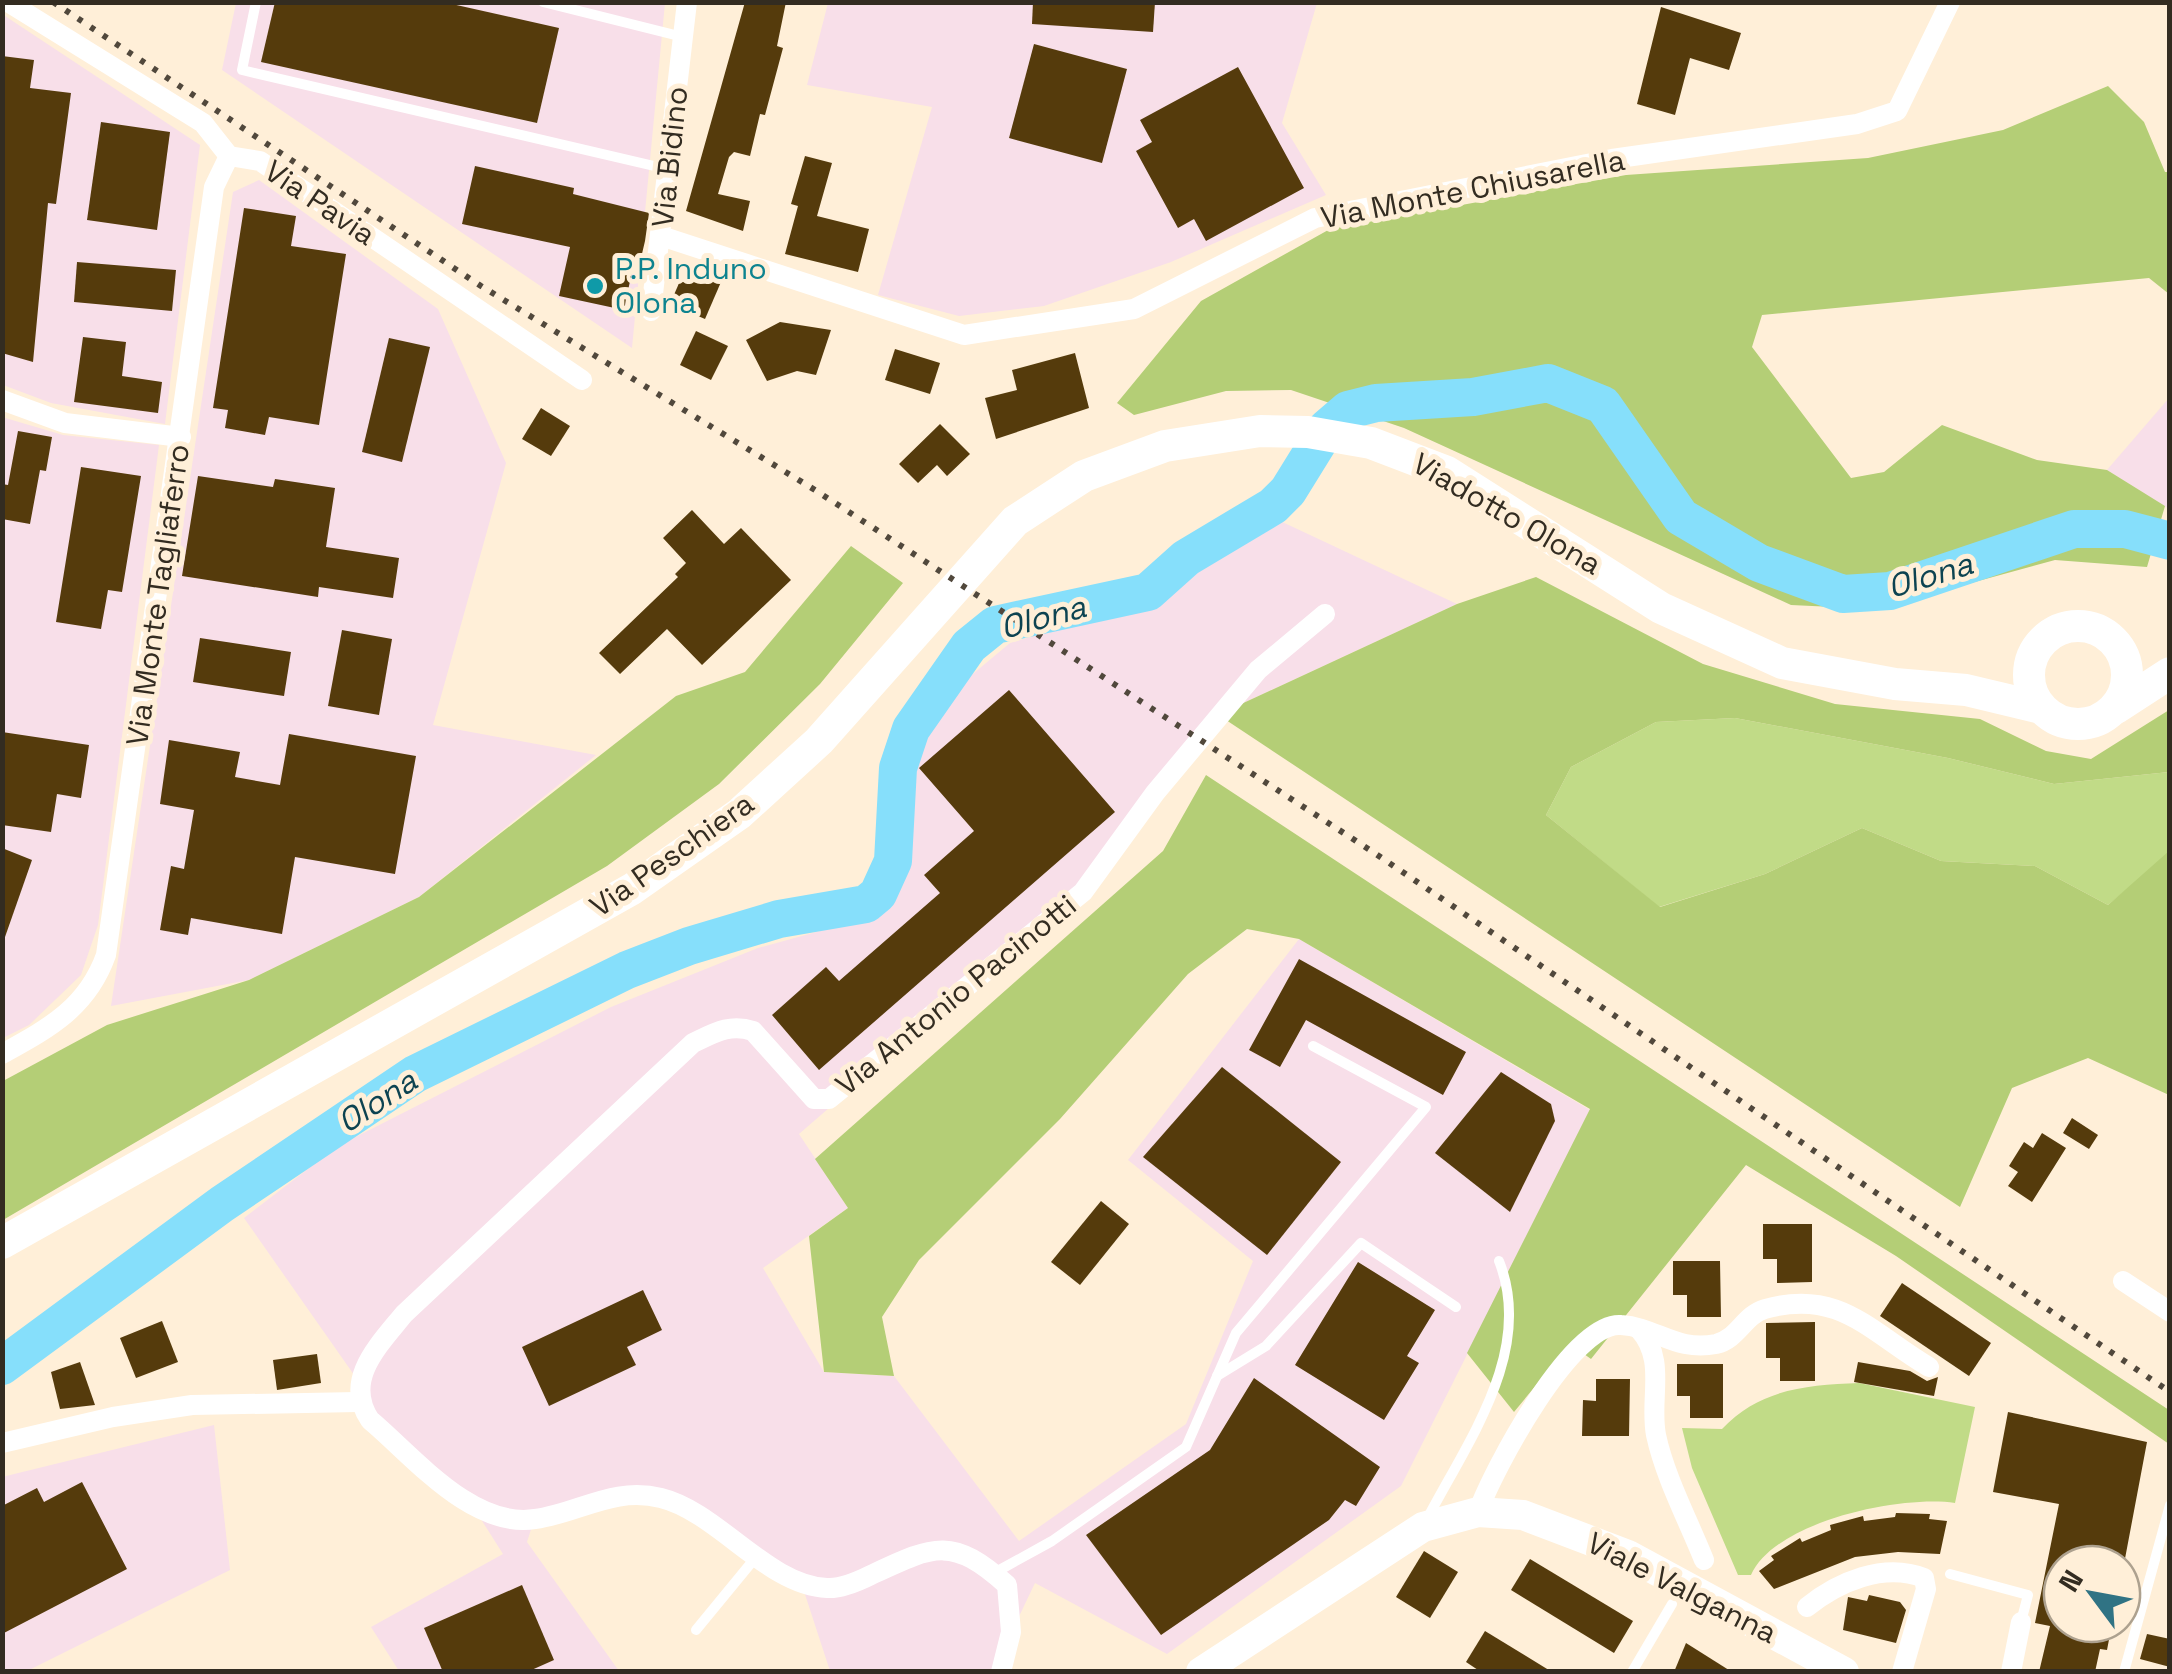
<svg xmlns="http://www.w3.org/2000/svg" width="2172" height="1674" font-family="'Space Grotesk',sans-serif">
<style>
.industrial{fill:#f8dfe9}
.green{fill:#c1db87}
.forest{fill:#b4ce76}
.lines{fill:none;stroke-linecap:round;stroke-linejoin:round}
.river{stroke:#86dffb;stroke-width:38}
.building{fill:#553b0c}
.service{stroke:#fff;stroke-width:10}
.minor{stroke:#fff;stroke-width:20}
.secondary{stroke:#fff;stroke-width:30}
.primary{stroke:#fff;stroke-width:32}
.rail{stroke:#51483c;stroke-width:6;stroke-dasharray:5 10;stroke-linecap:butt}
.culture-dot{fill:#0f9aa8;stroke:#ffefd8;stroke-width:4}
.labels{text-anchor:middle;stroke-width:10;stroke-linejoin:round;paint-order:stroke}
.street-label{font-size:30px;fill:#332c21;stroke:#ffefd8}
.culture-label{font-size:30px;fill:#0d838f;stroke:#ffefd8;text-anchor:start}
.water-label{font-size:32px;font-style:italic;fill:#0d4351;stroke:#ffefd8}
</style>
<rect width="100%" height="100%" fill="#ffefd8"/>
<g class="industrial">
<path d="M236,3H665L632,348L222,70Z"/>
<path d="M828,3H1317L1282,123L1326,195L1171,262L1044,306L959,316L878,295L932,107L807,85Z"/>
<path d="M2,14L200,145L165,424L51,403L3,385Z"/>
<path d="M259,180L438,309L506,463L433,725L596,755L419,897L249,980L111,1006L233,192Z"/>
<path d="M2169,398V509L2107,470Z"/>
<path d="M2,417L63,435L159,445L98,925L81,975L29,1025L3,1038Z"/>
<path d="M1276,519L1457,604L1239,705L1081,890L799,1134L848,1208L763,1268L824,1372L894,1376L1019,1541L1186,1424L1253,1261L1128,1160L1299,939L1590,1110L1401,1486L1167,1654L1035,1583L993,1671H830L800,1579L663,1498L535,1517L527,1542L619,1671H399L371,1627L503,1554L472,1505L370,1420L359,1382L244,1218L338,1146L611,1007L758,948L867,918L905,867L917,762L944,698L1010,643L1152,601Z"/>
<path d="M214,1425L230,1570L27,1671H3L2,1477Z"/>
</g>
<g class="green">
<path d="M1735,718L1948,758L2054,784L2169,772L2168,855L2108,905L2035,866L1941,861L1862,828L1765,874L1659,907L1546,815L1571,767L1656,722Z"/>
<path d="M1859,1383L1975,1407L1955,1503C1901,1495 1775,1521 1751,1575H1738L1692,1468L1682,1428L1722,1429C1760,1389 1806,1385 1859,1383Z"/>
</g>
<g class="forest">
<path d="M2108,86L2144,122L2165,172H2169V294L2149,278L1762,315L1752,347L1851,478L1884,472L1942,425L2037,460L2107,470L2165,506L2147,567L2055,560L1876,609L1791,605L1404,428L1291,390L1226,391L1134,415L1117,403L1201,301L1330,229L1626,175L1868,158L2003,130Z"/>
<path d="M851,546L903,583L820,684L719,784L607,866L3,1220V1081L107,1025L249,980L419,897L676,696L745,672Z"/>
<path d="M1536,577L1703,664L1835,704L1980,719L2046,751L2091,759L2169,710V772L2054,784L1948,758L1735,718L1656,722L1571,767L1546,815L1660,907L1765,874L1862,828L1941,861L2035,866L2108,905L2169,851V1095L2088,1058L2012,1088L1960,1207L1226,720L1239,705L1457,604Z"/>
<path d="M1206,775L2169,1410V1444L1896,1256L1746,1165L1591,1359L1570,1344L1514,1412L1467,1353L1590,1109L1299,939L1247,929L1188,974L1060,1119L919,1260L882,1317L894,1376L824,1372L809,1236L848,1208L815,1159L1163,851Z"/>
</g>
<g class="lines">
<path class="river" d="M2,1366L222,1204L415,1074L627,970L689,946L779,919L866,904L878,894L893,861L898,768L911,729L969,646L995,625L1148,592L1186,558L1273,506L1288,491L1327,428L1348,410L1376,403L1473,397L1548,383L1603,405L1681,517L1759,563L1843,594L1890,591L2074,529H2125L2170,541"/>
</g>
<g class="building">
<path d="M275,2H443L559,28L537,123L261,62Z"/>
<path d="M745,2H786L777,46L783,48L765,115L760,114L750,156L734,152L729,157L718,194L750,201L743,231L686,211Z"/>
<path d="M1033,2H1155L1153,32L1032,24Z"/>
<path d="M1661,7L1741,33L1729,70L1690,58L1675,115L1637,104Z"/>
<path d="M1034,44L1127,69L1102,163L1009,138Z"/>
<path d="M2,56L34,60L30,88L71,93L56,204L48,203L33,362L2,353Z"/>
<path d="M1238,67L1304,188L1206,241L1194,219L1178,228L1136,151L1152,142L1140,120Z"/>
<path d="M101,122L170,132L157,230L87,220Z"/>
<path d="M805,156L832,163L817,216L869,229L858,272L785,254L798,206L791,204Z"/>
<path d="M475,166L574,188L573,194L649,213L645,241L641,258L635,257L624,310L559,296L570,247L462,224Z"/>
<path d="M244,208L296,216L291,246L346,254L319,425L269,417L265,435L225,428L228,410L213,408Z"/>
<path d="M77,262L176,270L172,311L74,302Z"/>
<path d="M686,267L721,282L705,319L670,304Z"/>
<path d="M780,322L831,330L816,375L797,371L767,381L746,340Z"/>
<path d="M696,331L728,346L711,380L680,365Z"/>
<path d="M83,337L126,342L122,376L162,382L158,413L74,402Z"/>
<path d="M389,338L430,347L402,462L362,452Z"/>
<path d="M895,349L940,363L930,394L885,380Z"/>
<path d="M1075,353L1089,408L996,439L985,398L1017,390L1012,370Z"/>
<path d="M541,408L570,426L551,456L522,439Z"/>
<path d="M940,424L970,454L947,476L937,465L918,483L899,464Z"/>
<path d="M18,431L52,437L46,471L40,470L30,524L2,519V484L8,485Z"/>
<path d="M81,467L141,476L122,592L108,590L101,629L56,622Z"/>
<path d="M198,476L273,487L275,479L335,488L326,547L399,558L393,598L319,587L318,597L182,576Z"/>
<path d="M692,510L724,544L741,528L791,580L702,665L667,629L620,674L599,653L678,577L675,574L686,563L663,538Z"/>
<path d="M342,630L392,639L379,715L328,706Z"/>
<path d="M200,638L291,652L284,696L193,682Z"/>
<path d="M1009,690L1115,812L819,1070L772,1015L826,967L839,981L940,893L924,875L974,831L919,768Z"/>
<path d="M2,732L89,745L81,798L57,794L51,832L2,825Z"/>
<path d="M289,734L416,756L395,874L295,857L282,934L191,918L188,935L160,930L171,866L184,869L194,810L160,804L169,740L240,752L235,777L280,785Z"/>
<path d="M2,848L32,860L5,937H2Z"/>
<path d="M1299,959L1466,1052L1443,1095L1306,1020L1280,1067L1249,1050Z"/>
<path d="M1222,1067L1341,1162L1267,1255L1143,1157Z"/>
<path d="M1501,1072L1551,1104L1555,1121L1510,1212L1435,1153Z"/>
<path d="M2072,1118L2098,1135L2089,1149L2063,1133Z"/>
<path d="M2042,1133L2066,1148L2032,1202L2008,1186L2018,1172L2009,1166L2024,1142L2033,1148Z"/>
<path d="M1101,1201L1129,1224L1080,1285L1051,1262Z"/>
<path d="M1763,1224H1812V1282L1777,1283V1259H1763Z"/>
<path d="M1673,1261H1720L1721,1317H1687V1295H1673Z"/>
<path d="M1358,1262L1435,1310L1407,1356L1419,1363L1384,1420L1295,1365Z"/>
<path d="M1902,1283L1991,1343L1969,1376L1880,1316Z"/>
<path d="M643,1290L662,1330L627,1347L636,1365L549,1406L522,1347Z"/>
<path d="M162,1321L178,1362L136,1378L120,1338Z"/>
<path d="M1815,1322V1381H1780V1358H1766V1323Z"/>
<path d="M317,1354L321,1383L277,1390L273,1360Z"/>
<path d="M80,1362L95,1405L60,1409L51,1372Z"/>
<path d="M1858,1362L1910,1371L1927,1381L1938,1377L1934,1396L1854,1382Z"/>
<path d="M1677,1364H1723V1418H1690V1396H1677Z"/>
<path d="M1254,1378L1380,1467L1356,1506L1345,1500L1329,1520L1161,1635L1086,1535L1210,1450Z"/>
<path d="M1596,1379H1630L1629,1436H1582L1583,1400L1596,1401Z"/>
<path d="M2008,1412L2147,1442L2124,1564H2062V1624H2112L2107,1650L2100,1649L2095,1672H2039L2050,1626L2035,1623L2059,1504L1993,1492Z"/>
<path d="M82,1482L127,1569L2,1634V1506L37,1488L44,1502Z"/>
<path d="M1896,1513L1930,1514L1929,1519L1947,1521L1940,1554L1898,1552L1855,1557L1774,1589L1759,1571L1774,1560L1771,1556L1800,1538L1802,1542L1831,1530L1830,1525L1863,1516L1864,1521L1895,1517Z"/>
<path d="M1424,1551L1458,1572L1430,1618L1396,1597Z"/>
<path d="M1530,1559L1633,1621L1614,1653L1511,1590Z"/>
<path d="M522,1585L554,1660L527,1672H443L424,1628Z"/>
<path d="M1869,1595L1900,1602L1906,1610L1896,1643L1843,1630L1848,1597L1867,1601Z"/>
<path d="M1485,1631L1552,1672H1481L1466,1662Z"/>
<path d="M2147,1634L2170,1639V1667L2140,1659Z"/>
<path d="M1686,1643L1732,1672H1674Z"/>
</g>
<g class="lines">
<g class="service">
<path d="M256,2L242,70L667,169"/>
<path d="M543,2L683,37"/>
<path d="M1217,1376L1266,1346L1361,1243L1456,1307"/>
<path d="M1426,1521C1467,1442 1535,1352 1499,1261"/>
<path d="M994,1573L1052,1541L1186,1447L1236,1333L1426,1107L1313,1046"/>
<path d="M1950,1574L2028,1595L2021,1622"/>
<path d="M696,1630L756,1557"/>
<path d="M1632,1672L1672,1604"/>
<path d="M2124,1672L2170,1505"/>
</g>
<g class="minor">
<path d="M8,2L203,123L229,156"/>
<path d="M229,156L260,161L582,380"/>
<path d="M661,236L964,335L1134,309L1315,218L1612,159L1857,124L1897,111L1950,2"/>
<path d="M651,311L687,2"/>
<path d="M2,400L65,423L181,437"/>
<path d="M2,1054C49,1028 87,1008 106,955L214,187L229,156"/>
<path d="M2123,1281L2170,1312"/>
<path d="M1639,1329C1667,1360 1649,1398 1656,1435C1665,1477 1688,1520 1704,1560"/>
<path d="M2,1443L113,1417L192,1405L358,1402"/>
<path d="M1478,1512C1493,1470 1572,1321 1621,1325C1656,1327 1676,1352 1716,1344C1738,1339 1744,1315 1765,1309C1839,1288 1870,1332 1929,1367"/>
<path d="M1807,1607C1838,1582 1884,1562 1924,1578L1926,1589L1902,1672"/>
<path d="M1001,1672L1011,1632L1007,1585C952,1536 935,1545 871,1575C859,1581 841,1589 827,1588C768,1586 718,1512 661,1498C614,1486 579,1513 535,1519C472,1529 413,1456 370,1420C343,1380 378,1346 404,1314L693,1043C714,1033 730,1023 753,1031L814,1099H829L1083,892L1155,793L1258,670L1325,614"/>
<path d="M2011,1672L2021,1622"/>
</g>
<path class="secondary" d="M1201,1672L1423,1527L1478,1512L1523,1515L1628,1555L1844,1672"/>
<g class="primary">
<circle cx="2078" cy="675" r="49"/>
<path d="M2116,708L2170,673"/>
<path d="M2,1243L632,889L739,814L819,741L1015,521L1084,476L1165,446L1260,431L1308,432L1371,443L1447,472L1661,608L1782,663L1895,684L1966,690L2041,708"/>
</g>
<path class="rail" d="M53,2L481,286L815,490L1373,852L2170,1392"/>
</g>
<circle class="culture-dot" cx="595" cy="286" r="10"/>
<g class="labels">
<g class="street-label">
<text transform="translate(670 157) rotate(-84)" y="10">Via Bidino</text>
<text transform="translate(1473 189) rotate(-11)" y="10">Via Monte Chiusarella</text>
<text transform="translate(320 203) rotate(34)" y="10">Via Pavia</text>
<text transform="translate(1507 514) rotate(30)" y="10">Viadotto Olona</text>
<text transform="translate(158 595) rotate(-82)" y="10">Via Monte Tagliaferro</text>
<text transform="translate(672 855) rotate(-35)" y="10">Via Peschiera</text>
<text transform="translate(956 995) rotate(-39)" y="10">Via Antonio Pacinotti</text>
<text transform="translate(1682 1588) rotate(27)" y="10">Viale Valganna</text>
</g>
<g class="culture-label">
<text x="615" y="279">P.P. Induno<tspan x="615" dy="34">Olona</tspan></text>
</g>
<g class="water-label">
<text transform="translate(1930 575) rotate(-17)" y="11">Olona</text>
<text transform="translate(1043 617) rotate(-15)" y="11">Olona</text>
<text transform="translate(377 1101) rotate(-33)" y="11">Olona</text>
</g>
</g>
<rect width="2172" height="1674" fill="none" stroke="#332c21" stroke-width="10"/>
<g transform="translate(2092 1594) rotate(302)"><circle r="48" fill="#ffefd8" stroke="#ada18f" stroke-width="2.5"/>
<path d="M0-8L18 38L0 25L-18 38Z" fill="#307384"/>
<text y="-15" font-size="28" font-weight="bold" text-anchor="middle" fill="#332c21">N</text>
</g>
</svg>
